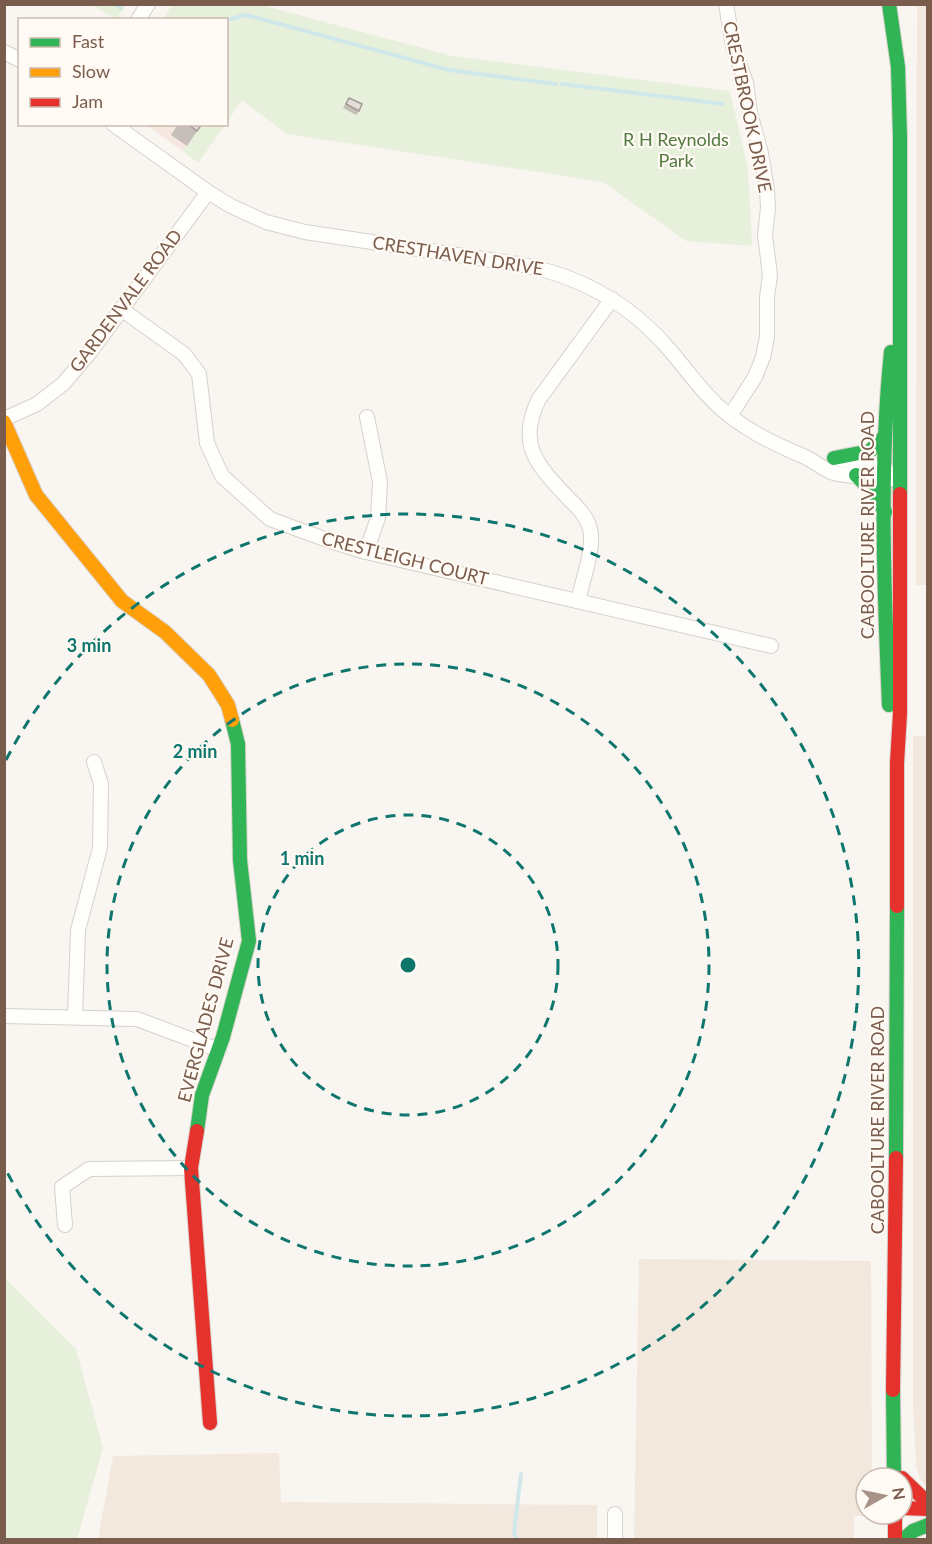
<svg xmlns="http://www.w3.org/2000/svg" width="932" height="1544" font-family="Lato,sans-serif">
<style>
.residential{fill:#f2e8de}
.commercial{fill:#f6e8e1}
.green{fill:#e7f0db}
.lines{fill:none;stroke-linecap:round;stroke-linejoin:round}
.stream{stroke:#d0e8ea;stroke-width:4}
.street-casing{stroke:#d7d1cb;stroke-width:16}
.fast-casing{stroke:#d9d2cb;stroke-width:16}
.slow-casing{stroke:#d9d2cb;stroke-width:16}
.jam-casing{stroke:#d9d2cb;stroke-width:16}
.street{stroke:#fefefd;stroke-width:14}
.fast{stroke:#30b455;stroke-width:14}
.slow{stroke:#ff9f0a;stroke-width:14}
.jam{stroke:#e5322d;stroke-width:14}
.wall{fill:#c6bfb9}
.building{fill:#e6ded7;stroke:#a19b96;stroke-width:1.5}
.ring{fill:none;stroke:#0f766e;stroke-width:3;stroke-dasharray:10 8}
.labels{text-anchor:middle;stroke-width:4.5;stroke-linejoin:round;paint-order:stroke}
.street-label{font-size:18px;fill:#7a5c4d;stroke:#fffaf3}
.park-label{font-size:18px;fill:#537a41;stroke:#fffaf3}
.centre{fill:#0f766e;stroke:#fffaf3;stroke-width:3}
.ring-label{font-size:18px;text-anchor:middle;font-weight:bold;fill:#0f766e;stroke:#fffaf3;stroke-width:4.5;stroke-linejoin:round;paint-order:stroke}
</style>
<rect width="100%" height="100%" fill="#f9f5f0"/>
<g class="residential">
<path d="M927,4L928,585H916L917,5Z"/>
<path d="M913,736H928L927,1486L924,1484L919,1476L916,1465L913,1405Z"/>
<path d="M639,1259L871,1261L872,1478H866V1514H872V1516H854V1539H634Z"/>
<path d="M279,1453L281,1502L597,1505V1539H98L113,1456Z"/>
</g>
<path class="commercial" d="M146,125H202L183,151Z"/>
<g class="green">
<path d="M93,5H126L116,20Z"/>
<path d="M172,5H261L452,56L730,91L748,169L752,246L686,241L603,182L287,134L242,100L227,122L226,20H162Z"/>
<path d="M202,125H225L198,163L183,151Z"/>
<path d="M4,1277L76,1349L103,1448L77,1539H5Z"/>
</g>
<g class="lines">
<g class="stream">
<path d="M115,4L121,8"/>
<path d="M226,20L246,15L449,70L556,84"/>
<path d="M562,84L723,104"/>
<path d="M516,1540L514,1532L521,1474"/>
</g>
<g class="street-casing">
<g id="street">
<path d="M726,4L733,46L746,83L750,113L761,153L767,190L768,208L765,235L770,275L767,297V337L763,357L755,377L730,416"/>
<path d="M138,20L148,4"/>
<path d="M4,52L20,60"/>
<path d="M113,124L208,192L231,206L266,222L305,232L518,264C577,275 627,301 667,347C684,366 698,387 717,405C743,429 772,443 803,456C813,460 821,468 831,472C847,477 877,478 895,479"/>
<path d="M121,309L184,354L199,374L207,443L222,476L270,519L330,541L366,552L771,646"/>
<path d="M4,419L37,404L63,384L91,351L208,192"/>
<path d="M837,459L886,469"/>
<path d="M366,552L378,518L380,482L367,417"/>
<path d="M578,601C582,582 595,547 590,529C587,516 578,508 569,499C538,466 516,445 539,399L612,299"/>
<path d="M4,1016L137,1019L219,1050"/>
<path d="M75,1017L78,930L100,848L101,784L94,762"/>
<path d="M65,1225L62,1187L89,1169L191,1168"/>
<path d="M615,1540V1514"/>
</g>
</g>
<g class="fast-casing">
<g id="fast">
<path d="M889,4L898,67L900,137V494"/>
<path d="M834,458L870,451L885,436"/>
<path d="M856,475L875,494L885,512"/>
<path d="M889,705C884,588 879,469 891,352"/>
<path d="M197,1131L202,1095L223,1037L249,941L240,860L238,744L232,720"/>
<path d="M896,1158L897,906"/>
<path d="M893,1390L894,1478"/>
<path d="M903,1540L913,1531L928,1525"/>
</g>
</g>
<g class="slow-casing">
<path id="slow" d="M4,422L36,495L122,601L165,632L209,675L228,705L232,720"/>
</g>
<g class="jam-casing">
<g id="jam">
<path d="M897,906V763L900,713V494"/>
<path d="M197,1131L191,1168L210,1423"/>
<path d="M893,1390L896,1158"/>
<path d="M902,1478L928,1503"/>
<path d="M902,1508L928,1509"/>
<path d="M895,1514V1540"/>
</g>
</g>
<use href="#street" class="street"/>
<use href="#fast" class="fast"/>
<use href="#slow" class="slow"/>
<use href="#jam" class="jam"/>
</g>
<g class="wall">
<path d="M349,98L359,111L356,115L343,108Z"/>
<path d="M178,124H202L187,146L171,135Z"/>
</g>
<g class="building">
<path d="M349,98L362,104L359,111L346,104Z"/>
<path d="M188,124H202L197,131Z"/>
</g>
<g class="ring">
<circle cx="408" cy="965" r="150"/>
<circle cx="408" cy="965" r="301"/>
<path d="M6 760A451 451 0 1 1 6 1170"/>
</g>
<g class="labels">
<g class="street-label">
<text transform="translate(747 107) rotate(78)" y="6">CRESTBROOK DRIVE</text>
<text transform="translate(458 256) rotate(9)" y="6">CRESTHAVEN DRIVE</text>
<text transform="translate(126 301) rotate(-53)" y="6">GARDENVALE ROAD</text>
<text transform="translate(868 525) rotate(-90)" y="6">CABOOLTURE RIVER ROAD</text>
<text transform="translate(405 559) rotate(14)" y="6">CRESTLEIGH COURT</text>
<text transform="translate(206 1020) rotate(-75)" y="6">EVERGLADES DRIVE</text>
<text transform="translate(878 1120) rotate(-90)" y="6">CABOOLTURE RIVER ROAD</text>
</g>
<g class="park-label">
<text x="676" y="146">R H Reynolds<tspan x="676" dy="21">Park</tspan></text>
</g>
</g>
<circle cx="408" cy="965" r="9" class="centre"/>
<g class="ring-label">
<text x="89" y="652">3 min</text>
<text x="195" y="758">2 min</text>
<text x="302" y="865">1 min</text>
</g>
<rect width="932" height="1544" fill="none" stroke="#7a5c4d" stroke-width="12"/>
<rect x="18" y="18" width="210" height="108" fill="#fffaf3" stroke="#cabbb1" stroke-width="1.5"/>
<rect x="30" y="38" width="30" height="9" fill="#30b455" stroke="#cabbb1" stroke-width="1.5"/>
<text x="72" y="48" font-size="18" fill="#7a5c4d">Fast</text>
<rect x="30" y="68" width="30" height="9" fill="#ff9f0a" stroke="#cabbb1" stroke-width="1.5"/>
<text x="72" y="78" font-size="18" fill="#7a5c4d">Slow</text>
<rect x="30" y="98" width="30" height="9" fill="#e5322d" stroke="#cabbb1" stroke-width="1.5"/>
<text x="72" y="108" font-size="18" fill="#7a5c4d">Jam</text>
<g transform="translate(884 1496) rotate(81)"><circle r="28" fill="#fffaf3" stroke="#cabbb1" stroke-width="1.5"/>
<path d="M0-4.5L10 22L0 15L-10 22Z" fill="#a69286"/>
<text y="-9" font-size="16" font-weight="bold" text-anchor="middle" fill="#7a5c4d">N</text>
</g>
</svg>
